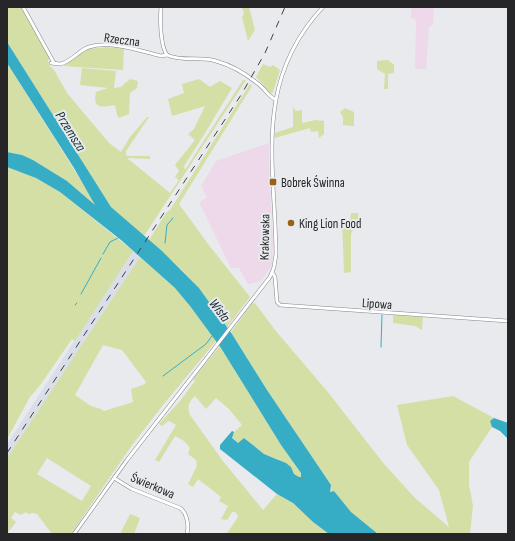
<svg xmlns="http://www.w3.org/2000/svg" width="515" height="541" font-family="'Sofia Sans Condensed',sans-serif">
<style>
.built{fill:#d9dee8}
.industrial{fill:#edd9e9}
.green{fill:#d4dfa6;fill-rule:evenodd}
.water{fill:#37adc5}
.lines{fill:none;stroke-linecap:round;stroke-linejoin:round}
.stream{stroke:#37adc5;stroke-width:1}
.minor-casing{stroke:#838588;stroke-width:4}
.minor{stroke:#fff;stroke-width:3}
.rail{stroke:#404043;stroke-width:1;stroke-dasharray:7 7;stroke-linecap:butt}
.poi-dot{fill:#98621a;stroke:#e8eaed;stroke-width:1.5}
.labels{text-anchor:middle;stroke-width:4;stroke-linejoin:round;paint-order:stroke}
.street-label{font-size:13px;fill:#262628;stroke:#e8eaed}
.poi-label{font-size:13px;fill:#262628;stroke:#e8eaed;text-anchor:start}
.water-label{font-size:14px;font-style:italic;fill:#1b2f34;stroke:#e8eaed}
</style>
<rect width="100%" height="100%" fill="#e8eaed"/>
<path class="built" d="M133,251L140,257L7,458V444Z"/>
<g class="industrial">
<path d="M411,7H434L433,24L429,27L426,69H415L416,20L411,18Z"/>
<path d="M269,143V175L273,241L272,265L261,281L248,284L239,268H231L199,202L207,198L201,186L216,161Z"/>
</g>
<g class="green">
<path d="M7,7H21L51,59L48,60L49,65L54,70L67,93L109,143L121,152L130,137L147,117H149L126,151V154L127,156H150V159L127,158L170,193L179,180L175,177L179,171L175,165L195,140L188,134L194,129L205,106L172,116L168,99L184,93L182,84L199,79L210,87L220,81L232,88L205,133L184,166L185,170L243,80H246L144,236L111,207L7,42Z"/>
<path d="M242,7H249L255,30L248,41L242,17L244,14Z"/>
<path d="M108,47L124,49L123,70L63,66L88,49Z"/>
<path d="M388,60L394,65V73L388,74V89H384L385,74L377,69V61Z"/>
<path d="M7,63L95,203V205L67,181L33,160L22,155L7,152Z"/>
<path d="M263,64L270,67L273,65L280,70L273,92L271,93H268L263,84L256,77Z"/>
<path d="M82,68L116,71L114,88L121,87L130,79L138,81L137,88L130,93L129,114L119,118L117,115L115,105C103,107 92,110 96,92L108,88L80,85Z"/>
<path d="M250,84L252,86L179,204L208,244L250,297L227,327L199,288L180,268L149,240L166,213L170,210Z"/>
<path d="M294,107L295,111L302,110V123L316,120L324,121V134L319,138L318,131L311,132L310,128L275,138V133L293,127V108Z"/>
<path d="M345,108L354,112V126L343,125V117L340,112Z"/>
<path d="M7,167L36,178L60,192L133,251L75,341L72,339L41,384L30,397L7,439Z"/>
<path d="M351,213H358L359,225L355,226L351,234V272L344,273L342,221H350Z"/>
<path d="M140,257L175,288L190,306L216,341L163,405L132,445L71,534H52L37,514L33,513L28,514L26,512L21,515L15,512L11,518L16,522L7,534V458ZM103,345L122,350L146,382L145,384L131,389L133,402L104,411L101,409L91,406L75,395ZM47,458L91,486L82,501L37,474Z"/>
<path d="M255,303L275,330L327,391L384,464L415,498L449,527L439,490L407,445L397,405L453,396L494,418L490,421L492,427L469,462V485L473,506L470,534H378L351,512L334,491L330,492L331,485L267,390L231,332L252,304Z"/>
<path d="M393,315L423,317L422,330L415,326L393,323Z"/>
<path d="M220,346L281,445L301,473V477H299L294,474L291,467L280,460L264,454L244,438L238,443L232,438L234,432L242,425L229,409L216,398L206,409L195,396C188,402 187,407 190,415L223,461L263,510L277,494L293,503L313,522L329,534H225L228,532L238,517L237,514L235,512H232L228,519L226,520L221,519L228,506L219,501L221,497L198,479L193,487L188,484L197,466L196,460L188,454L190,448L184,441L175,436L159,462L155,460L176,425L169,421L167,422L162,426L159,424L180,401L195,381L193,379Z"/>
<path d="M130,514L140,518L134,534H120Z"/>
</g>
<g class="water">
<path d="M7,42L111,207L162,251L199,288L232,334L267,390L331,485L330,492L334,491L351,512L378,534H329L313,522L293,503L277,494L220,449V445L232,431L234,432L232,438L238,443L244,438L264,454L286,463L291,467L294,474L299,477H301V473L281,445L221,348L190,306L175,288L121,240L60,192L36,178L7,167V152L22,155L33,160L67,181L95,205L74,168L7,63Z"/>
<path d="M494,418L508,423V439L500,431L492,427L490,421Z"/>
</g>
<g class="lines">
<g class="stream">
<path d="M165,243L167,225L173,218"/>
<path d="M103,254L110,242L118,238"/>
<path d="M81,294L101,258"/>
<path d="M75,305L77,303"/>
<path d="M381,347L382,315"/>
<path d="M163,376L206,344L212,336"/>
</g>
<g class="minor-casing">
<g id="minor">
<path d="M23,7L54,63"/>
<path d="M161,7C160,18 160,46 167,55C182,62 201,56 216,61C230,65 246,74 257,83C264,87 268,97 275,99"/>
<path d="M51,63C54,63 57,64 60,64C70,63 79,50 89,47C110,40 141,51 161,56L167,55"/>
<path d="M272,272L275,277L277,302L280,305L508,321"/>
<path d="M114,478L132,489L180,508C187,513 189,525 187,534"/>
<path d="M74,534L127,460L270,277L274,267L276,254C275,162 253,82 323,7"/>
</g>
</g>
<use href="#minor" class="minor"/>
<path class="rail" d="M7,453L241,95L265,53L285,7"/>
</g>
<g class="poi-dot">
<rect x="269" y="178" width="8" height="8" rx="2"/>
<circle cx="291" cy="223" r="4"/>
</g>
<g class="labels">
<g class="street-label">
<text transform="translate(122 39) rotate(8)" y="5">Rzeczna</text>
<text transform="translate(264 237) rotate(-89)" y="5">Krakowska</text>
<text transform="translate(377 303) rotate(4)" y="5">Lipowa</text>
<text transform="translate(153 485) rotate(23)" y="5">Świerkowa</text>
</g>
<g class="poi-label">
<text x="281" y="187">Bobrek Świnna</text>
<text x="299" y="228">King Lion Food</text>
</g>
<g class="water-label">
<text transform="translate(71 131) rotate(58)" y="5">Przemsza</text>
<text transform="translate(220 310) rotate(53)" y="5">Wisła</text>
</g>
</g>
<rect width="515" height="541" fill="none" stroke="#262628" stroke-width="16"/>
</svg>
